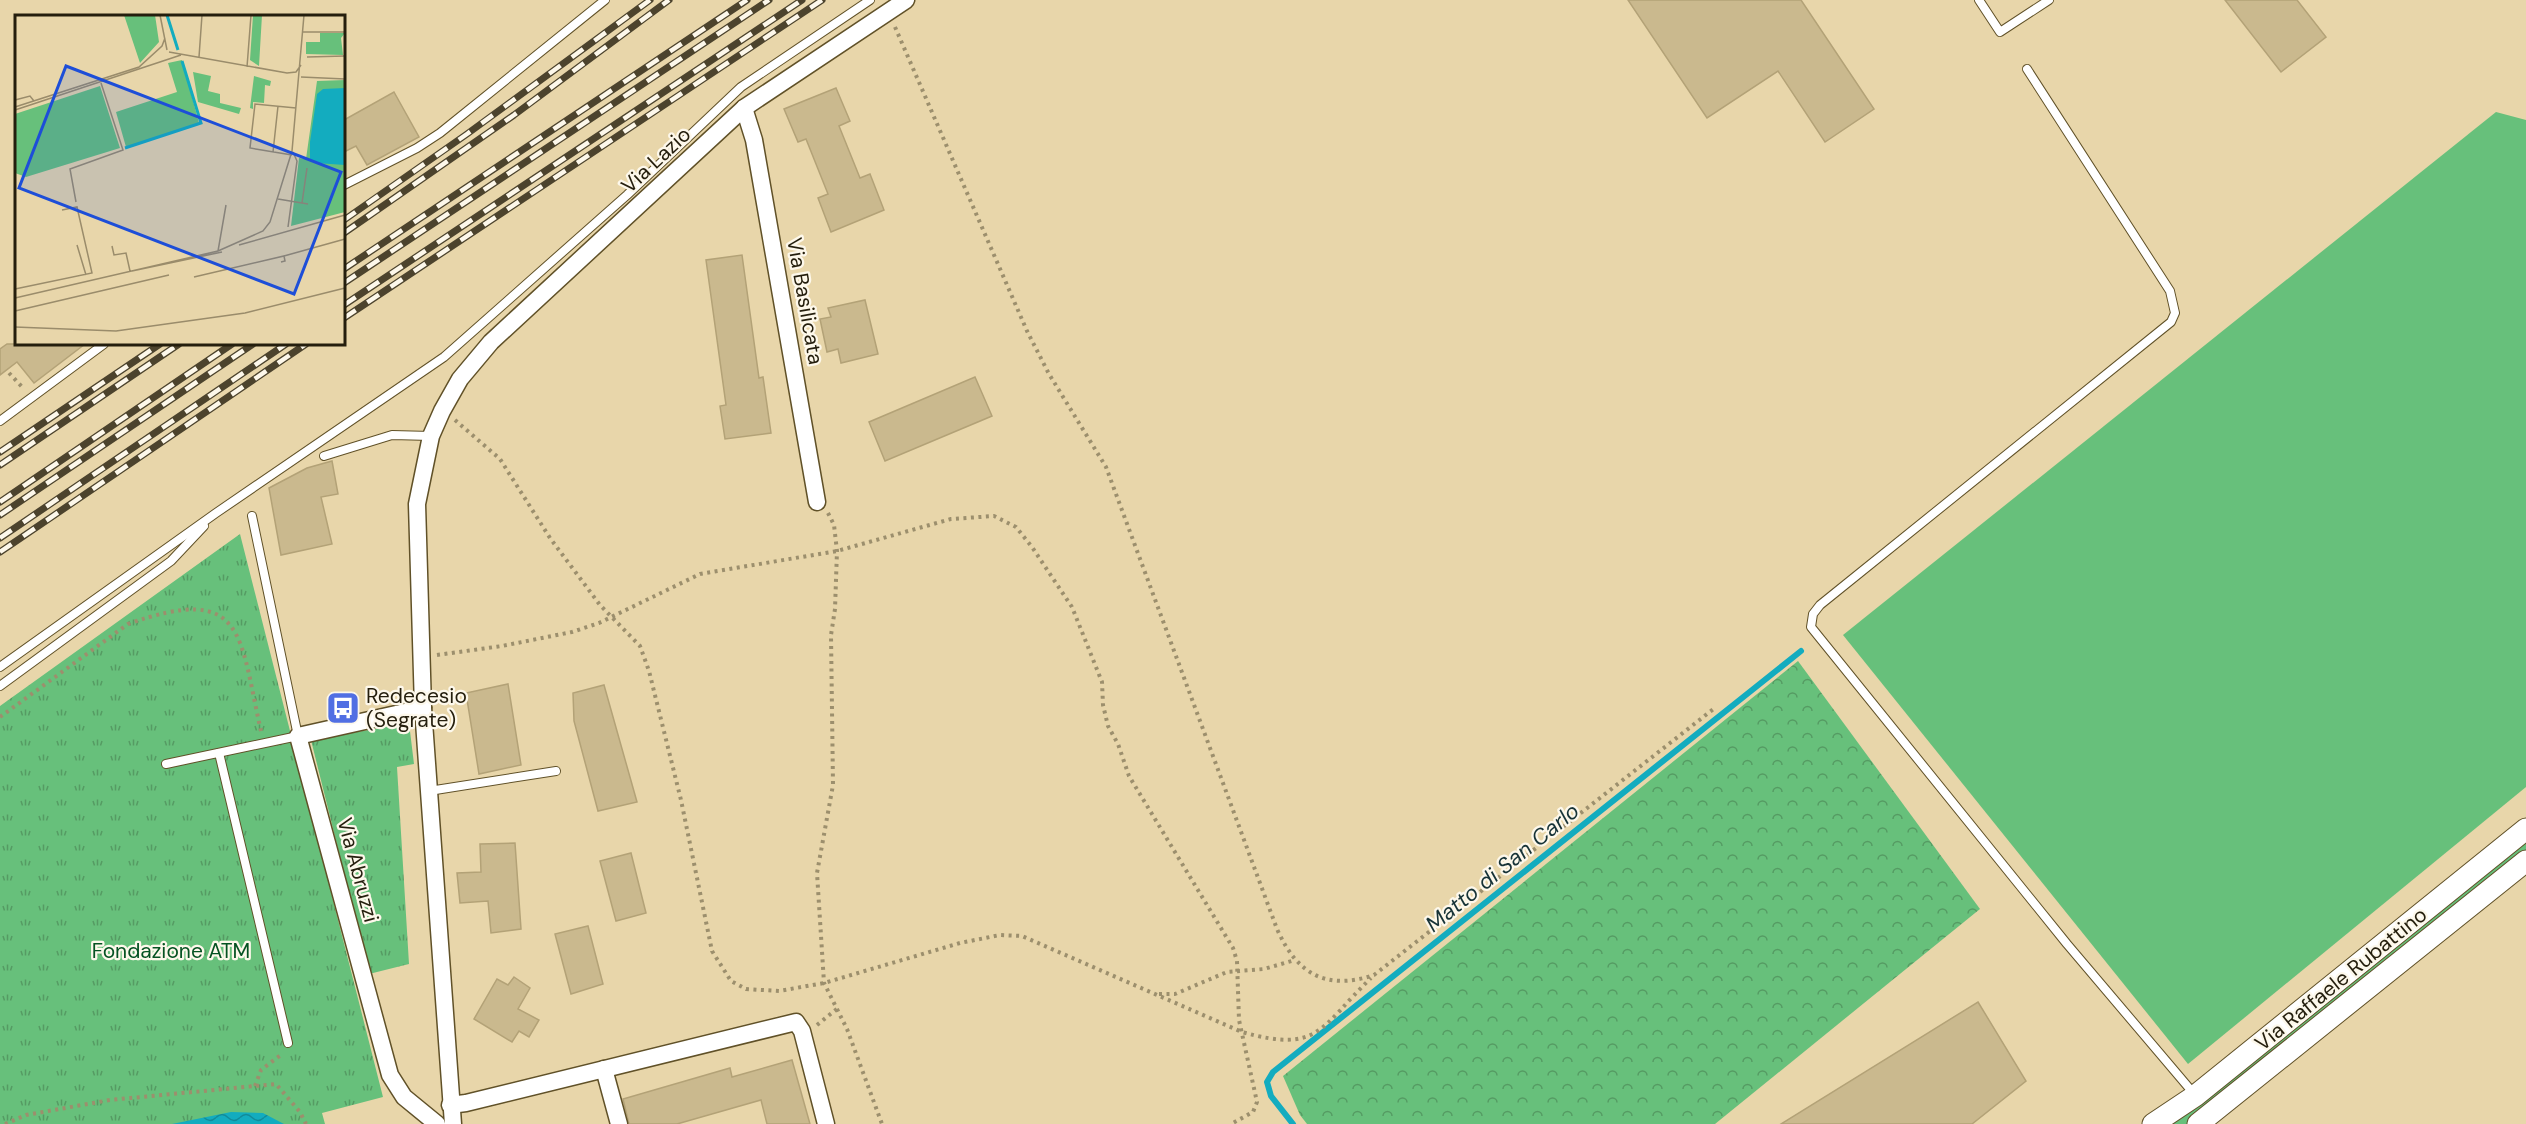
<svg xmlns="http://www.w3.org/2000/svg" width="2526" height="1124" font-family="'DM Sans',sans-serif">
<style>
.grass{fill:#67c07b}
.forest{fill:url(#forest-crowns)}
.park{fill:url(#park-tufts)}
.water{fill:url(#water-waves)}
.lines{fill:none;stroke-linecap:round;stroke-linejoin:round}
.stream{stroke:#13acbf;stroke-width:6}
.building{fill:#cab98e;stroke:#b3a277;stroke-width:1.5}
.service-casing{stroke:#605128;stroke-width:10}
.minor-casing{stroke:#605128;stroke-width:19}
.tertiary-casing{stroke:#605128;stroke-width:23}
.path{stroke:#9c8f6d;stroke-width:4;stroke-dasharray:3 4.5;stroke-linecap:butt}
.service{stroke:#fff;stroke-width:8}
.minor{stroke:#fff;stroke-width:16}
.tertiary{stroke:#fff;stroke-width:21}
.rail-casing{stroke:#4c432d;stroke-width:7}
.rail{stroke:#fdf8eb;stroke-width:4.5;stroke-dasharray:14;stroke-linecap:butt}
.labels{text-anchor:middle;stroke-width:4.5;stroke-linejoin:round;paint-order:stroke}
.street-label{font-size:21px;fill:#241e0d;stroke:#fdf8eb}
.poi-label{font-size:21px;fill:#241e0d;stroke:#fdf8eb;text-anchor:start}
.park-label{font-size:21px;fill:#055222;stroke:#fdf8eb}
.water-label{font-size:22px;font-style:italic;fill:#173337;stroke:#fdf8eb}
.inset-river{fill:none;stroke:#13acbf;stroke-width:3}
.inset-road{fill:none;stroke:#9a8c6b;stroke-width:1.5}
.view{fill:#1d4ed8;fill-opacity:0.15;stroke:#1d4ed8;stroke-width:3}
.inset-edge{fill:none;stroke:#241e0d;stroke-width:3}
</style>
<defs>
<pattern id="forest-crowns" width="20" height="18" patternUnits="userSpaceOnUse" patternTransform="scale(1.5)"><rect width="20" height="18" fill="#67c07b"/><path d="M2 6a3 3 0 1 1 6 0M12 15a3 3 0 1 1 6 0" fill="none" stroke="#559b63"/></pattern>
<pattern id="park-tufts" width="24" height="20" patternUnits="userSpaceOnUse" patternTransform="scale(1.5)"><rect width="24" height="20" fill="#67c07b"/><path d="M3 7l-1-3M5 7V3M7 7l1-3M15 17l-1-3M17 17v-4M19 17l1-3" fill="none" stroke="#559b63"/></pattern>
<pattern id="water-waves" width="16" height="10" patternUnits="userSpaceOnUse" patternTransform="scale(1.5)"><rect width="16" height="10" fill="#13acbf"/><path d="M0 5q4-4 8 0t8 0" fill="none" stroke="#118b9a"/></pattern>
</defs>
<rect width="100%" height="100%" fill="#e8d6aa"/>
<g class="grass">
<path d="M2496,112L2526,120V787L2188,1064L1843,635Z"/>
<path d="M2526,840V852L2188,1124H2172Z"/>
</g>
<path class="forest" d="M1798,661L1980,909L1715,1124H1307L1300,1115L1283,1076Z"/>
<g class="park">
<path d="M240,534L383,1097L322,1113L325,1124H0V706Z"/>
<path d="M409,723L414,764L397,767L409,964L369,974L311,740Z"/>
</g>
<path class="water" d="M231,1112L263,1113L284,1124H172Z"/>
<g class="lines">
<path class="stream" d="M1293,1124L1271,1096L1267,1082L1273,1072L1801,651"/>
</g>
<g class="building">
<path d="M1628,0H1801L1874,109L1825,142L1778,71L1707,118Z"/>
<path d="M2225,0H2297L2326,37L2281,72Z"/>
<path d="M836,88L850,121L839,126L860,178L870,174L884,210L831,232L818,198L828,194L806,139L798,142L784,109Z"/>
<path d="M394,92L419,137L367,165L356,146L344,152V120Z"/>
<path d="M742,255L759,378L763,377L771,433L725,439L720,406L726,405L706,260Z"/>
<path d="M865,300L878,354L841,363L838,349L827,352L820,319L831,317L828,308Z"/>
<path d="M7,344H85L34,383L17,362L0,375V349Z"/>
<path d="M975,377L992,416L885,461L869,422Z"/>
<path d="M332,461L338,494L321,497L332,544L281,555L269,488L307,468Z"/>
<path d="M508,684L521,765L479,774L466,693Z"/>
<path d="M604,685L637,802L598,811L574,721L573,693Z"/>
<path d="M515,843L521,929L491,933L488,901L460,903L457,873L481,872L480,844Z"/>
<path d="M631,853L646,913L616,921L600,861Z"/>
<path d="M588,926L603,984L571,994L555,934Z"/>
<path d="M514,977L530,988L518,1009L539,1020L529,1037L519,1031L512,1042L474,1019L497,979L508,985Z"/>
<path d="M1978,1002L2026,1081L1972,1124H1781Z"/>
<path d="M792,1060L810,1124H767L761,1100L677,1124H629L623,1099L730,1068L732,1077Z"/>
</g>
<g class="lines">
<g class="service-casing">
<g id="service">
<path d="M1979,0L2000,32L2049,0"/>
<path d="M2027,69L2170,291L2175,313L2171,322L1820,605L1813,614L1811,627L2067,944L2195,1095"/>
<path d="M344,185L417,148L440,133L605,0"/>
<path d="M0,421L104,344"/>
<path d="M324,456L392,435L431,436"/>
<path d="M0,667L216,513L444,357L627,195L741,87L870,0"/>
<path d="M0,686L171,561L204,526"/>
<path d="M219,753L288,1043"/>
<path d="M166,764L298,736L252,516"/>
<path d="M429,791L556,771"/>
</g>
</g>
<g class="minor-casing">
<g id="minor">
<path d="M744,108L754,140L817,502"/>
<path d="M423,708L298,736L390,1075L404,1097L437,1124"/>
<path d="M604,1069L619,1124"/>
<path d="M450,1105L466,1103L796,1022L802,1031L826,1124"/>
<path d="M453,1124L423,708L417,504L431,436L442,411L460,379L491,342L744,108L906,0"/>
</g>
</g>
<g class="tertiary-casing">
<g id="tertiary">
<path d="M2153,1124L2195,1096L2526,829"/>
<path d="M2198,1124L2526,861"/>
</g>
</g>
<g class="path">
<path d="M895,27L1027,331L1049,374L1106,467L1277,929C1297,974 1326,991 1374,975L1716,707"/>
<path d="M9,373L23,388"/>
<path d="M455,420L500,459L550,538L600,605L640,646L649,671L681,800L712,951L731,981L746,989L779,991L824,983L960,943L1000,935L1022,936L1242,1032C1320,1054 1320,1027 1371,978"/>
<path d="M828,513L834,525L837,551L835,609L831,635L833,785L817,873L824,983L847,1029L882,1124"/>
<path d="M437,655L502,646L572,632L599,623L700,574L837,551L951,519L994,516L1016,527L1032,547L1072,607L1102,682L1103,705L1108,726L1118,744L1129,776L1233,948L1237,961L1239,1020L1257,1102L1253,1112L1231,1124"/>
<path d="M0,717L128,624C246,582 239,635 261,731"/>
<path d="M1159,994H1175L1227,972L1264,969L1295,960"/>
<path d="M817,1025L838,1008"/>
<path d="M255,1086L261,1070L282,1054"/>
<path d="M5,1124L26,1115L110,1100L276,1084L300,1112L306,1124"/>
</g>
<use href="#service" class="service"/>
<use href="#minor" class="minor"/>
<use href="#tertiary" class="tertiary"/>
<g class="rail-casing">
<g id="rail">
<path d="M344,220L467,134L650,0"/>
<path d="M344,233L514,115L669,0"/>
<path d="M344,269L747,0"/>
<path d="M344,283L769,0"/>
<path d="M344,305L802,0"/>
<path d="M344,318L822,0"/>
<path d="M0,452L160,344"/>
<path d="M0,465L179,344"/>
<path d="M0,502L232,344"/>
<path d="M0,515L253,344"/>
<path d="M0,538L286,344"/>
<path d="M0,552L306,344"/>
</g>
</g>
<use href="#rail" class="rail"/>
</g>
<defs>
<g id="bus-square" transform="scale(1.725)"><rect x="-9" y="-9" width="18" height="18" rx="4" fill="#516fe3" stroke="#fdf8eb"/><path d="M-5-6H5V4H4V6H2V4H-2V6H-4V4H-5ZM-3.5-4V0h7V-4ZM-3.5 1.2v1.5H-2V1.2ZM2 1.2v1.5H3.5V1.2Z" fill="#fff"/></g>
</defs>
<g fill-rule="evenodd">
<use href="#bus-square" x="343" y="708"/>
</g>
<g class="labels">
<g class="street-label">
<text transform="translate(656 160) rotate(-43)" y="7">Via Lazio</text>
<text transform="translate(805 301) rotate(80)" y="7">Via Basilicata</text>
<text transform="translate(358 870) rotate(75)" y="7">Via Abruzzi</text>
<text transform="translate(2341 979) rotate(-39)" y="7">Via Raffaele Rubattino</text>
</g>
<g class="poi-label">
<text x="366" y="703">Redecesio<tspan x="366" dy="24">(Segrate)</tspan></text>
</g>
<g class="park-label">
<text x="171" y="958">Fondazione ATM</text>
</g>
<g class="water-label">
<text transform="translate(1502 867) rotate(-39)" y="8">Matto di San Carlo</text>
</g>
</g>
<g transform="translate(15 15)">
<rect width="330" height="330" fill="#e8d6aa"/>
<path d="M109,0H140L144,27L125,48ZM85,71L105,133L11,162L0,158V99Z" fill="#67c07b"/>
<path d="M167,45L184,108L111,132L101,97L162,77L153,48Z" fill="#67c07b"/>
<path d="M238,0H247L244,51L235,45ZM305,18H330L326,23L328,40L291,39V27H305ZM239,61L256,66L255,71L250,70L249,88L238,87V94L235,93ZM330,65V197L276,211L284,143L291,144L302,66Z" fill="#67c07b"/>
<path d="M178,57L196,61L193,76L205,79V88L226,93L224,99L183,87Z" fill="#67c07b"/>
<path d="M330,73V150L301,148L295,144V127L302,79L308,74Z" fill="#13acbf"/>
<path class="inset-river" d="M152,0L163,35M110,133L186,108L167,46"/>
<path class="inset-road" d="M145,0L152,35M288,17H330M154,37L272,58L281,57L286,50M184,42L187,0M292,42L330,41M232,52L236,0M286,62L330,64M0,85L15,81L19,86M0,92L124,52L147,31L150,23M0,95L166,40M258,137L263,91M277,140L235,133L240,89L281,93M263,184L293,189M61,187L55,154L108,135L86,68M287,188L292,153M273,212L282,146L278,137M62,230L71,260M224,230L330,200M97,231L99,240L111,238L115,256M203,236L211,190M269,241L330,224M117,256L207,237M179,262L269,241L270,246L266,247M0,274L77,258L62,192L47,195M0,283L203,236L248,216L255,207L277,136L289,0M0,296L154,260M0,312L101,316L230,298L330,273"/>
<path class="view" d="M51,51L326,157L279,279L4,173Z"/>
<rect width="330" height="330" class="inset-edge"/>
</g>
</svg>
